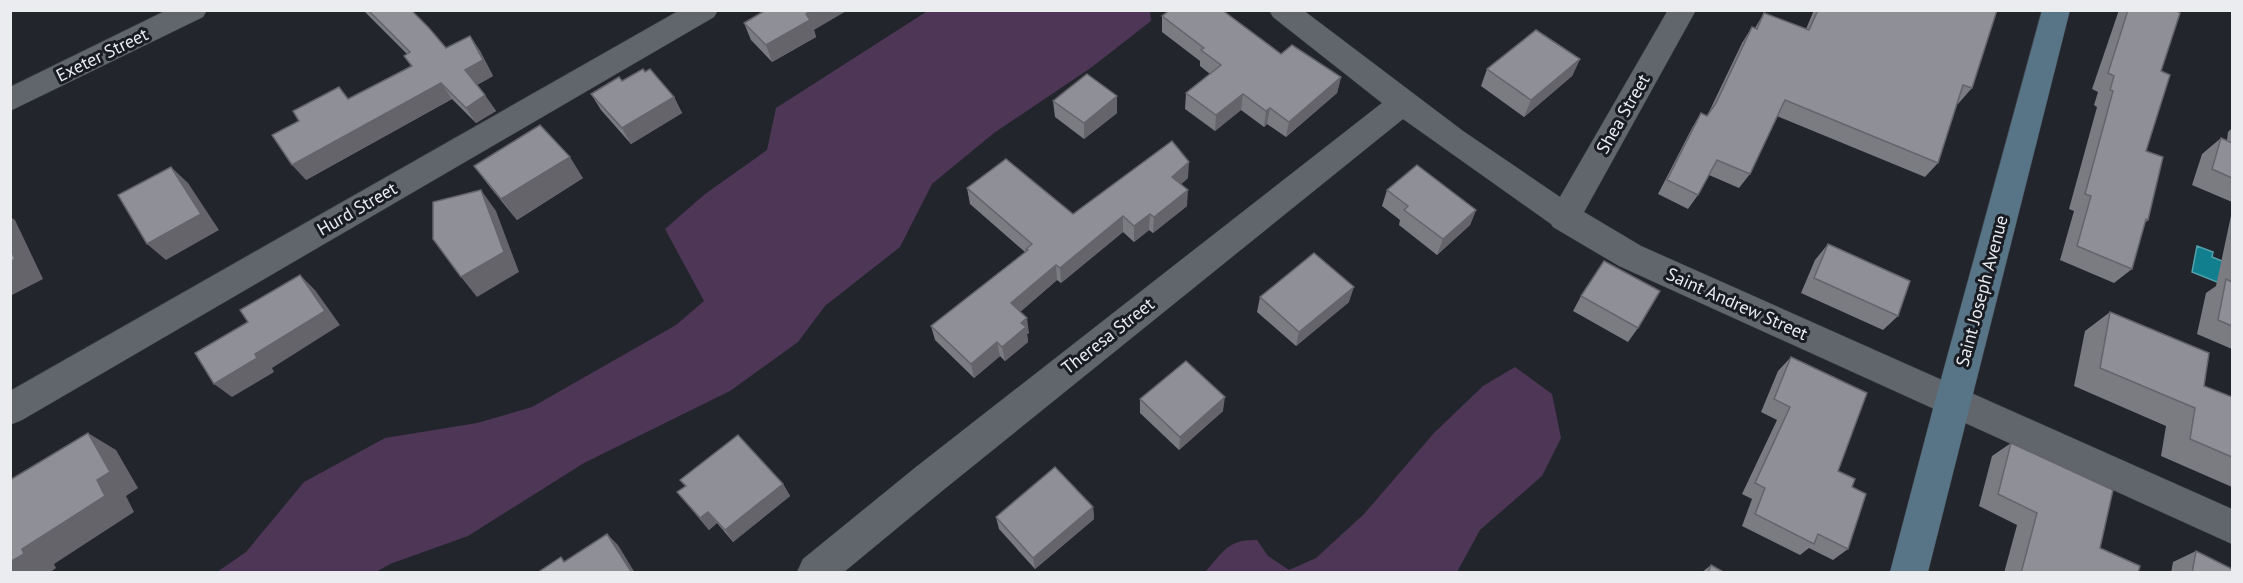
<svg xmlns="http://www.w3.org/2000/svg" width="2243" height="583" font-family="'PT Sans',sans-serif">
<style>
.green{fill:#4d3656}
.water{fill:#117f8e;stroke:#52a0ab;stroke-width:1.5}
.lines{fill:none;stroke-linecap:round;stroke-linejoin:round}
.street-casing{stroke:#3d3f44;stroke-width:1}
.secondary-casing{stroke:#3d3f44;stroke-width:1}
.street{fill:#61656c;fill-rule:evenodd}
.secondary{fill:#587487;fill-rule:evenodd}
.wall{fill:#7b7b82}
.shaded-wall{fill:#64646a}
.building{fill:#8f8f97;stroke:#64646a;stroke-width:1.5}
.labels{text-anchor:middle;stroke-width:6;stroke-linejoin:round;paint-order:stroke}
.street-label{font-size:18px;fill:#eaecf0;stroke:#191c22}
</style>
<rect width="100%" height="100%" fill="#22252b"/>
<g class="green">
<path d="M929,10H1150L1151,21L1092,67L994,133L932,184L900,247L825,306L798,342L730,391L584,463L468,536L390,564L376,572H217L246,552L304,482L385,438L477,423L532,407L676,325L704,301L665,229L705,194L767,150L776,108Z"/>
<path d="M1515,367L1552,394L1561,438L1542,476L1480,530L1457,572H1205C1223,552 1228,539 1257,540L1268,556L1289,570L1316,558L1364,514L1434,433L1483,386Z"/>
</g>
<path class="water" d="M2197,246L2213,252L2212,257L2232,265V288L2192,272Z"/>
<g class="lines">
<g class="street-casing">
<g id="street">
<path d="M167,10H207L203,17L10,111V87Z"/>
<path d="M680,10H718L714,17L22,420L10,425V391Z"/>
<path d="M1269,10H1303L1463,131L1560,197L1668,10H1696L1584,212L1641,246L2232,509V544L1619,266L1553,227L1551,224L1403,119L942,491L844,572H797L803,559L916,467L1382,103L1273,17Z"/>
</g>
</g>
<g class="secondary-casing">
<path id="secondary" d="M2042,10H2070L1928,572H1890L1935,401Z"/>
</g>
<use href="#street" class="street"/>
<use href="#secondary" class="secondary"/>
</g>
<g class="wall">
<path d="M363,10H411L446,48L470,36L480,51L493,76L477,85L496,111L476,123L452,99L306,180L299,121L348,99L411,66L404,56L407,54Z"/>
<path d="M1814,10H1997L1972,88L1958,104L1957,103L1938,163L1925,177L1777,116L1750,174L1739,188L1709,175L1698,195L1688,209L1658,194L1692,128L1701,113L1707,116L1708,114L1742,43L1752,27L1755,28L1764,13L1806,29Z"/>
<path d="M2119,10H2175L2161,71L2146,151L2148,220L2145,223L2132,269L2114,283L2060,260L2074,211L2069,209L2097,107L2094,105L2098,92L2092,89Z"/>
<path d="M1162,16L1281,54L1341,77L1337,93L1286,137L1267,124L1264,127L1241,110L1215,131L1185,109L1186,93L1210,74L1200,66V61L1162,32Z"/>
<path d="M744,23L814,30L816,37L772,62L751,40Z"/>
<path d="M1580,59L1572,76L1524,117L1481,86L1487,69Z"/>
<path d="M622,81L674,97L682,113L631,144L601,110L591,94Z"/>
<path d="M1117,96V113L1084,139L1055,117L1053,101Z"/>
<path d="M2232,128V202L2192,185L2202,154L2221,138L2227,140L2228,132Z"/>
<path d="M474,166L583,178L517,220L490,187Z"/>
<path d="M1188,178L1181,184L1187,206L1153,233L1149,230L1134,242L1123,232L1061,283L1057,280L1020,312L1029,333L1027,334L1028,342L1005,361L1000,356L974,378L935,340L931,326L1025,252L970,204L967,188L1073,214Z"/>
<path d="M1387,190L1476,210L1470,225L1437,255L1399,225L1400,220L1382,206Z"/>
<path d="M2232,211V349L2197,334L2206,293L2216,286Z"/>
<path d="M1828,244L1898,316L1883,330L1801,293L1815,260Z"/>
<path d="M1581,296L1638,328L1628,342L1573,311Z"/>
<path d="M1260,297L1349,302L1296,346L1257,312Z"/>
<path d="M2110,312L2204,386L2232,397V487L2161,456L2166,426L2074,386L2085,331Z"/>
<path d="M1791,357L1838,471L1852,487L1848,549L1833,560L1809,548L1800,555L1742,526L1752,499L1742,494L1777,420L1761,412L1778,371Z"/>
<path d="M1140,399L1223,411L1179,450L1140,413Z"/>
<path d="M2011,443L2100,548L2138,573H2004L2017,525L1979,506L1992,456Z"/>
<path d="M680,480L783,484L790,496L733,542L717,523L709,530L677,492L685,486Z"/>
<path d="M1093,507L1094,519L1035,569L999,529L996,517Z"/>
<path d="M2196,551L2232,573H2171L2173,562Z"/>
<path d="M1711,565L1725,573H1701Z"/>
</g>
<g class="shaded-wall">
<path d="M812,10H848L814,30L816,37L772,62L766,45L806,14Z"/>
<path d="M470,36L480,51L493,76L475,86L465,70Z"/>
<path d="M1580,59L1572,76L1524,117L1531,100Z"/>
<path d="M1341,77L1337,93L1286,137L1289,122Z"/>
<path d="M441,83L452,99L306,180L292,165Z"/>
<path d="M1243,94L1241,110L1215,131L1216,115Z"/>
<path d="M485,95L496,111L476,123L466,108Z"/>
<path d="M1117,96V113L1084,139V123Z"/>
<path d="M674,97L682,113L631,144L622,128Z"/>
<path d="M1270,108L1267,124L1264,127L1266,111Z"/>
<path d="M570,157L583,178L517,220L501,199Z"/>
<path d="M1189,162L1188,178L1171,193L1172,177Z"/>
<path d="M171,167L188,183L219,230L166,260L147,244Z"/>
<path d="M481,190L496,211L519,272L477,297L461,277Z"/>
<path d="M1188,190L1187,206L1153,233L1154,217Z"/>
<path d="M1476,210L1470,225L1437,255L1443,239Z"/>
<path d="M1150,214L1149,230L1134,242V226Z"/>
<path d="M1123,216V232L1061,283L1060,268Z"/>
<path d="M10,217L15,220L43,279L10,296Z"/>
<path d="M1056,265L1057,280L1013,318L1011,303Z"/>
<path d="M300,275L315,290L340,325L272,368L274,372L232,397L214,384Z"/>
<path d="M1354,287L1349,302L1296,346L1299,332Z"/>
<path d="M1027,318L1029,333L1027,334L1028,342L1005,361L1002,347L1021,323Z"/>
<path d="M997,342L1000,356L974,378L971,364Z"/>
<path d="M1225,397L1223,411L1179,450L1180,437Z"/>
<path d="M88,433L116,450L138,488L126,496L134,512L54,564L56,568L49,573H10V562L22,549L97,480Z"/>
<path d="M783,484L790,496L733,542L725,530Z"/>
<path d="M1093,507L1094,519L1035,569L1033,558Z"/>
<path d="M708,512L717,523L709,530L700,518Z"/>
<path d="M607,534L618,545L635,573H632Z"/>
</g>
<g class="building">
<path d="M368,10H411L429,28L446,48L470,36L483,60L465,70L485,95L466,108L441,83L292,165L272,135L299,121L293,111L339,87L348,99L412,66L404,56L410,52Z"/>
<path d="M766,10H812L806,14L810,20L766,45L744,23Z"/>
<path d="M1170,10H1222L1281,54L1292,45L1341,77L1289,122L1270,108L1266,111L1243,94L1216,115L1186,93L1221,65L1201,50L1204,48L1162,16Z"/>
<path d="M1818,10H1997L1972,88L1963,85L1938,163L1785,100L1750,174L1717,160L1698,195L1667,180L1701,113L1707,116L1716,103L1752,27L1757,29L1764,13L1809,30Z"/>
<path d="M2128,10H2175L2180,13L2161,71L2170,75L2146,151L2163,157L2148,220L2146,219L2132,269L2077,246L2091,196L2085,194L2113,91L2110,90L2114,76L2108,73Z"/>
<path d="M1536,30L1580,59L1531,100L1487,69Z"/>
<path d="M643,69L645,72L650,69L674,97L622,128L591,94L619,77L622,81Z"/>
<path d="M1087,74L1117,96L1084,123L1053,101Z"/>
<path d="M540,125L570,157L501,199L474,166Z"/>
<path d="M2221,138L2232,143V178L2212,169Z"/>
<path d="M1172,141L1189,162L1172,177L1188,190L1154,217L1150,214L1134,226L1123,216L1060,268L1056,265L1011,303L1027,318L1021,323L1026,327L1002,347L997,342L971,364L931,326L1028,250L1026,249L1032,244L967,188L1006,159L1073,214Z"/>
<path d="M1417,165L1476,210L1443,239L1404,210L1408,206L1387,190Z"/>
<path d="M171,167L201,214L147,244L118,195Z"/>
<path d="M481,190L504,252L461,277L433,239V202Z"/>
<path d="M1828,244L1910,281L1898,316L1814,278Z"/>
<path d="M10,249L15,259L10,262Z"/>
<path d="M1314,253L1354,287L1299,332L1260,297Z"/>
<path d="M1604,261L1660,291L1638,328L1581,296Z"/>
<path d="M300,275L325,311L255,354L257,358L214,384L195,353L248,322L240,310Z"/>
<path d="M2226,279L2232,282V326L2218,320Z"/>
<path d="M2110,312L2209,353L2204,386L2232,397V457L2190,439L2195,408L2100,368Z"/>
<path d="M1791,357L1867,393L1838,471L1855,479L1852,487L1866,494L1848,549L1818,534L1814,544L1755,514L1765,488L1755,483L1790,407L1774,399Z"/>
<path d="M1186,361L1225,397L1180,437L1140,399Z"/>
<path d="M88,433L110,472L97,480L105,496L22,549L24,554L10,562V480Z"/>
<path d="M738,435L783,484L725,530L708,512L700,518L677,492L686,486L680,480Z"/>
<path d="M2011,443L2113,490L2100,548L2140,566L2138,573H2021L2037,513L1998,494Z"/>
<path d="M1055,467L1093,507L1033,558L996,517Z"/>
<path d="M607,534L632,573H537L561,557L564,562Z"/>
<path d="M2196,551L2232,569V573H2192Z"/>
<path d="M1711,565L1725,573H1708Z"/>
</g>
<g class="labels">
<g class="street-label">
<text transform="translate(102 55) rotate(-26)" y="6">Exeter Street</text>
<text transform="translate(1623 114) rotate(-60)" y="6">Shea Street</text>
<text transform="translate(357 209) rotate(-30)" y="6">Hurd Street</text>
<text transform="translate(1982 291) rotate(-75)" y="6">Saint Joseph Avenue</text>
<text transform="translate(1737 304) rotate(24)" y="6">Saint Andrew Street</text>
<text transform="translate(1108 336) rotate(-38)" y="6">Theresa Street</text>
</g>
</g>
<rect width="2243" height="583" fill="none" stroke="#eaecf0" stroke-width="24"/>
</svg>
